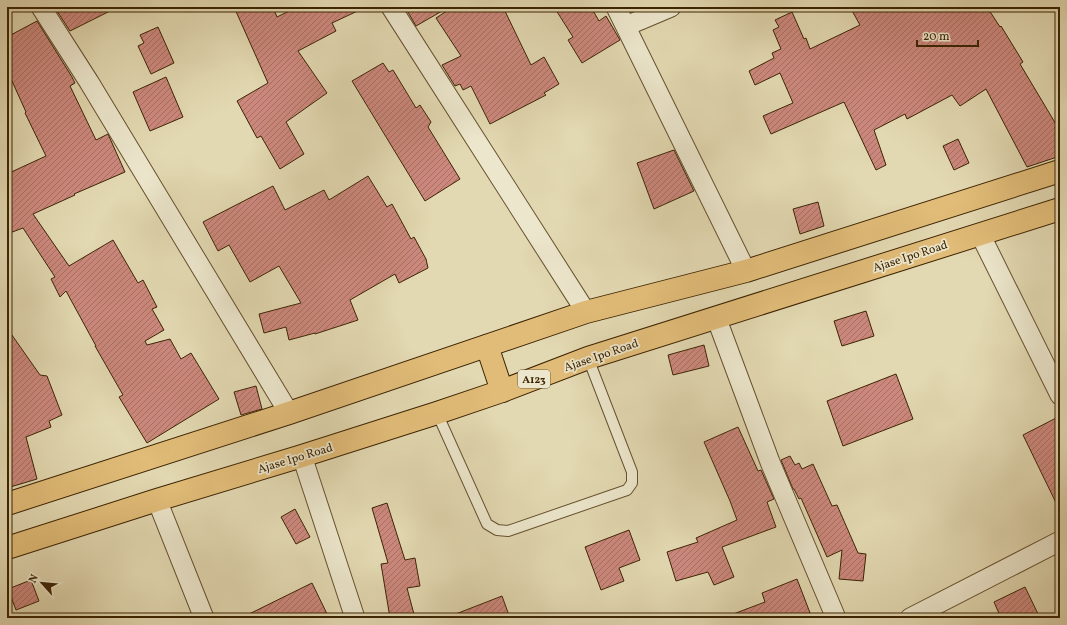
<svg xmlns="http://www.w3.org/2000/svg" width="1067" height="625" font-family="Vollkorn,serif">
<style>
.building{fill:url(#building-hatch);stroke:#3c2403}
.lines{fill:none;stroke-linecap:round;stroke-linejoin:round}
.service-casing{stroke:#66512e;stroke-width:12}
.minor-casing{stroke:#66512e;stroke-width:21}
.trunk-casing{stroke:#3c2403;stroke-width:24}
.service{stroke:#ece6cc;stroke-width:10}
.minor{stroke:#ece6cc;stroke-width:19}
.trunk{stroke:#e1bc78;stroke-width:22}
.labels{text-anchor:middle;stroke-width:3.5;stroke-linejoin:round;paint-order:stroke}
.shield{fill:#ece6cc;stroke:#715e3f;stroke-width:1}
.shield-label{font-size:11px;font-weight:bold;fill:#3c2403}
.street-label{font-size:12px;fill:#3c2403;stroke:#ece6cc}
</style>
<defs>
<pattern id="building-hatch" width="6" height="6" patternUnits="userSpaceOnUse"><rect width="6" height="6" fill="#cc887d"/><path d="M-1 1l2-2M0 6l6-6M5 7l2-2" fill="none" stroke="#a76f64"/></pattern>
</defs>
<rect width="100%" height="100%" fill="#e2d8b1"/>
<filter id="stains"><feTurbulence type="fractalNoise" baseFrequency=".005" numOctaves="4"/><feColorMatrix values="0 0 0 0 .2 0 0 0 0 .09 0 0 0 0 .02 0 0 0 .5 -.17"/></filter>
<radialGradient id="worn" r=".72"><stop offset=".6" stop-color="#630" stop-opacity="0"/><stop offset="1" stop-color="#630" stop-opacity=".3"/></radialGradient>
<g class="building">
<path d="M64,7H118L70,31L57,11Z"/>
<path d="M234,7H273L277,17L297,7H366L332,23L336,31L298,51L327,93L286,122L304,154L280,169L261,136L257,138L237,101L268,83Z"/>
<path d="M405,7H449L416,26Z"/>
<path d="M453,7H503L531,65L544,57L559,84L544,93L546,95L490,124L471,86L463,90L460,84L455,86L442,65L461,56L436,18Z"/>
<path d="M554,7H591L599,21L606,16L620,40L582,63L568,40L573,37Z"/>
<path d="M850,7H987L1000,27L1001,26L1023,62L1020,64L1060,131V156L1027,167L986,89L960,106L952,95L907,119L905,114L874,130L886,165L876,170L844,102L771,134L763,116L793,103L780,73L755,85L749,71L774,58L772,53L781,49L773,30L779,27L775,20L792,12L804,39L806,38L810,49L860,25Z"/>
<path d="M37,21L72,77L75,83L70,86L96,140L108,134L125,172L74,194L75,195L33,214L69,266L113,240L138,283L143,280L157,307L152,309L164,330L145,341L147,345L170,339L181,359L191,353L219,399L147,443L119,397L123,395L95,346H96L66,291L60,297L51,279L55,277L23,228L7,234V174L46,156L25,113L26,112L7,70V37Z"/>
<path d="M158,27L174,63L151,74L138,46L144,43L140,35Z"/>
<path d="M383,63L389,72L393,70L416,108L420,105L431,122L428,127L460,179L425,201L352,81Z"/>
<path d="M166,77L183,117L150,131L133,92Z"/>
<path d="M958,139L969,163L954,170L943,146Z"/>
<path d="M674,150L694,191L654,209L637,163Z"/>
<path d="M368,176L387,207L392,204L411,239L414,237L426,259L428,268L399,283L395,274L350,300L358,320L315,334V333L289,340L286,327L264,333L259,314L301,303L279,266L250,282L229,245L218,251L203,222L273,186L285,210L324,190L329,200Z"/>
<path d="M818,202L824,226L800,234L793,209Z"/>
<path d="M866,311L874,336L842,346L834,321Z"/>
<path d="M7,328L40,375L47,376L62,415L49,421L51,427L26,437L37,479L7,488Z"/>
<path d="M704,345L709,366L673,375L668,355Z"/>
<path d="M896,374L913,419L843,446L827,401Z"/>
<path d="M256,386L262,409L241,415L234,392Z"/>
<path d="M1060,416V511L1023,435Z"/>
<path d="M738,427L758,471L761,470L774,499L767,502L776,527L722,547L734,577L714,585L708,572L676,581L667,552L698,542L696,538L737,520L730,501L704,442Z"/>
<path d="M790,456L795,465L799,463L802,469L813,464L832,506L837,505L858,553L866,554L863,581L839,579L842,550L827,557L801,498L799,499L794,489H793L781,460Z"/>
<path d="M387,503L405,560L415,558L420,586L407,588L415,618H390L381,564L388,563L372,508Z"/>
<path d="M295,509L310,537L296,544L281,517Z"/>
<path d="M629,530L640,560L619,568L624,581L601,590L585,547Z"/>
<path d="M797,579L812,618H728V616L765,602L762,593Z"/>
<path d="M31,580L39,601L16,610L8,589Z"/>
<path d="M312,583L329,618H241Z"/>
<path d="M1025,587L1040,618H1001L994,602Z"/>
<path d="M502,596L510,618H448V617Z"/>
</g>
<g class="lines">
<g class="service-casing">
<path id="service" d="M437,413L487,524L497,530L508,531L627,490L632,483V472L588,358"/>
</g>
<g class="minor-casing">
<g id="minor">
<path d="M41,7L89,82L289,413"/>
<path d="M391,7L586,312"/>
<path d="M616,7L746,271"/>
<path d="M626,26L671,7"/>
<path d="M980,234L1060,395"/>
<path d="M716,317L770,462L836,618"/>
<path d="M302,456L355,618"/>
<path d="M157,500L204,618"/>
<path d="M910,618L1060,541"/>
</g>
</g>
<g class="trunk-casing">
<g id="trunk">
<path d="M487,346L502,391"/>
<path d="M7,504L289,413L586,312L746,271L1060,171"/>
<path d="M7,548L157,500L302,456L437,413L502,391L588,358L1060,209"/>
</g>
</g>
<use href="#service" class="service"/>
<use href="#minor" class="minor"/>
<use href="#trunk" class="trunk"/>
</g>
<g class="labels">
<rect class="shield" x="518" y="370" width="32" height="18" rx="3"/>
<g class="shield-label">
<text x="534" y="383">A123</text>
</g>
<g class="street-label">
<text transform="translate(910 256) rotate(-18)" y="4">Ajase Ipo Road</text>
<text transform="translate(601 355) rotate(-19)" y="4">Ajase Ipo Road</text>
<text transform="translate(295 458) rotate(-17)" y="4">Ajase Ipo Road</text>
</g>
</g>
<rect width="1067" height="625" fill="none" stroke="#e2d8b1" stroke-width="24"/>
<rect x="8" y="8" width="1051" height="609" fill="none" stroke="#3c2403" stroke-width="2"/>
<rect x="12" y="12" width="1043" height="601" fill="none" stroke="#3c2403"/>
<g transform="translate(42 583) rotate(297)" stroke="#ece6cc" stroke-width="3" paint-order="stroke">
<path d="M0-3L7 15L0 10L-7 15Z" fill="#3c2403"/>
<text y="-6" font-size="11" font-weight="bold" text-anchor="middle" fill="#3c2403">N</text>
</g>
<path d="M917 40v6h61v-6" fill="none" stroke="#3c2403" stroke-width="2"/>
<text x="923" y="40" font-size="12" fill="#3c2403" stroke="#ece6cc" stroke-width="3" paint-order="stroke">20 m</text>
<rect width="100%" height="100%" filter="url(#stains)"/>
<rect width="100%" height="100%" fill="url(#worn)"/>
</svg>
